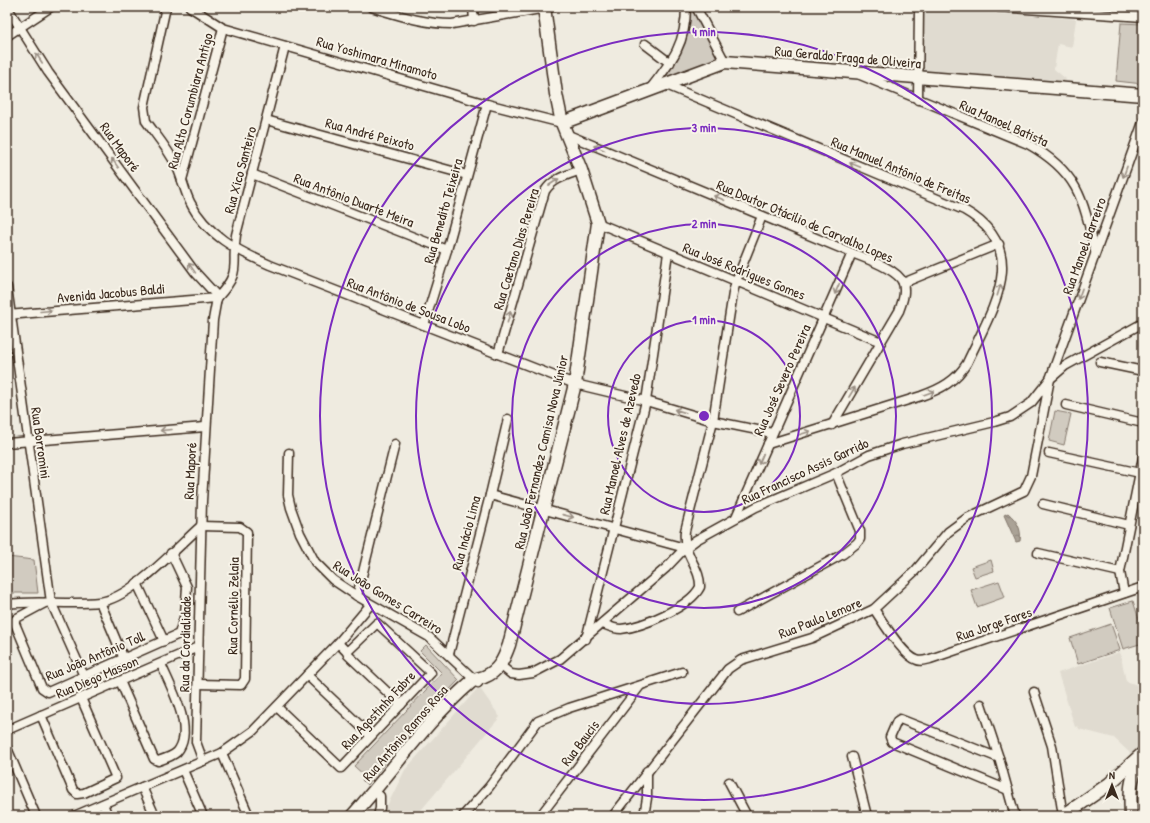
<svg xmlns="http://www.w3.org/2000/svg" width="1150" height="823" font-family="'Patrick Hand',sans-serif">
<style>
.built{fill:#e0dbd0}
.park{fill:#d1cbc0;stroke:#867a6f}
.water{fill:url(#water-ripples);stroke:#7e7266}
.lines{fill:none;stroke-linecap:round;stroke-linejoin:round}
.street-casing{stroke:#3b2a1e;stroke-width:11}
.secondary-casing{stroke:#3b2a1e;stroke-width:15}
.street{stroke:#f7f3e8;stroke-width:8}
.secondary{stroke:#f7f3e8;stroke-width:12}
.oneway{stroke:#998e83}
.ring{fill:none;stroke:#7b2cbf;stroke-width:2}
.labels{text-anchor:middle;stroke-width:4;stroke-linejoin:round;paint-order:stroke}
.street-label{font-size:14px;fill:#3b2a1e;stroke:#f7f3e8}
.centre{fill:#7b2cbf;stroke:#f7f3e8;stroke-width:2}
.ring-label{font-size:12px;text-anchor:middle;font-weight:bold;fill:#7b2cbf;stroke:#f7f3e8;stroke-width:4;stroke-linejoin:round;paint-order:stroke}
</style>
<defs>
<pattern id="water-ripples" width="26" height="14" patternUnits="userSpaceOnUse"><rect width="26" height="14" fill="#aaa296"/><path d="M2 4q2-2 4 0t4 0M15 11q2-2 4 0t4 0" fill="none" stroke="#8c847a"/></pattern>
</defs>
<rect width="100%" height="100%" fill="#efebe0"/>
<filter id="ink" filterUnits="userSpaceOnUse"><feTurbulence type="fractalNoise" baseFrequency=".025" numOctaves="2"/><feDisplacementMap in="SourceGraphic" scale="8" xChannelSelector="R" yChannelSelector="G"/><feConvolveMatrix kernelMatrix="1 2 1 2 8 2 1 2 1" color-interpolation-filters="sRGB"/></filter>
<g filter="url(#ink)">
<g class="built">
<path d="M924,7L1076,19L1072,47L1058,44L1054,69L1066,79L1063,86L923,75Z"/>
<path d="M1120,652L1126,681L1143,687V739L1132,755L1114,738L1079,729L1078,726L1075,727L1058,673Z"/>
<path d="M479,687L500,717L416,816H382L405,770Z"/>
</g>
<g class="park">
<path d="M689,7H693L719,59L665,78C680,53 689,37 689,7Z"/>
<path d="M1121,23L1143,24V84L1116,81Z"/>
<path d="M1055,411L1071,414L1064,445L1049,441Z"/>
<path d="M7,557L34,560L38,593H7Z"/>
<path d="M991,560L994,571L975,577L971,567Z"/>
<path d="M999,581L1005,597L977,607L971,590Z"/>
<path d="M1133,601L1143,632V643L1123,649L1110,608Z"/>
<path d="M1111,624L1120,650L1078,664L1070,638Z"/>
<path d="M426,645L459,680L422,718L367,785L362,780L365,776L354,766L442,673L420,651Z"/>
</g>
<path class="water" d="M1008,513C1017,521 1022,529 1020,541L1016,542L1004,515Z"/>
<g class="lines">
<g class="street-casing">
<g id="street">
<path d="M7,7L48,72L195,272L218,297"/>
<path d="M166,7L144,107L146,121C156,135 168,149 176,165C182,177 184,190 190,202C206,235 238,251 270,265L575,384L646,401L713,421L772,433"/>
<path d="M190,7L223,28L487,104L562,123"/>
<path d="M371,7C398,15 424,24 452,24L552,7"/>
<path d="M473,7L474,21"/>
<path d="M696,7L725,62"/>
<path d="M998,7L1143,17"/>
<path d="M7,36L51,7"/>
<path d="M645,44L670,63"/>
<path d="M860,75L1028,144C1078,172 1083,198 1095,251"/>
<path d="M664,84L964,210C1033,249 992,309 967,363C956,381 941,389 921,396L768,444"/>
<path d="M650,89C672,61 686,44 686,7"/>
<path d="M918,100L919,7"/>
<path d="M266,120L467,175"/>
<path d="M566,134L852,253C865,258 898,269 903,283C906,293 902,303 899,311L832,425"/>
<path d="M252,174L447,250"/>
<path d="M182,180L223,28"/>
<path d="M598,223L881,342"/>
<path d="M903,283L999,244"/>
<path d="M7,287L51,602L84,676"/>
<path d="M217,298C243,270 231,267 236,235L285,46"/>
<path d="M7,315L217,298"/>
<path d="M424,325L447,250L487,104"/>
<path d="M498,354L545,191C553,178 568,175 581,170"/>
<path d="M1100,362L1143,371"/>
<path d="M1066,405L1143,423"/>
<path d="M7,443L205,427"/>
<path d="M289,453L288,495L291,508L300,533L315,562L333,580L357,596L429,637L478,683"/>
<path d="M1049,453L1140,473"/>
<path d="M490,495L685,548"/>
<path d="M1043,504L1129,525"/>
<path d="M736,517L852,253"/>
<path d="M1038,553L1120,572"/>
<path d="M137,583L164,641"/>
<path d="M1124,593L1120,572L1143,457"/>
<path d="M357,596L395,444"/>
<path d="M100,602L124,659"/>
<path d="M45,603L17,618L14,621L42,688L48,692L179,634L185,614L187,587L171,553"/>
<path d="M7,604C37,600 69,605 99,602C131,599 177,547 201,526"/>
<path d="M874,609C883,622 903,656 917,660C921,662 926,660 930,659L1143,587"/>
<path d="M737,612L843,554L857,543L860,539V531L836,473"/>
<path d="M603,624C608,626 615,629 621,629C642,627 690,607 700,587C701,567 682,555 685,531L713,421L733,293L736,281L762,216"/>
<path d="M586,639L646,401L668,253"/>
<path d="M338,643L347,652L348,655L401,705"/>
<path d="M449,654L490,495L508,419"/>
<path d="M500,665L511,674L519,675L533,673L560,659L666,568L684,549L696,540L756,507L836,473L869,455L902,444L994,422L1010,417L1031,403L1050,379L1065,366L1143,323"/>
<path d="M307,675L371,736"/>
<path d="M120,681L154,759L158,761C164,759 173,756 177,752C196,730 170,686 161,664"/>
<path d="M198,684L241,685L245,679L247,532L240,527L201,526"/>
<path d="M1034,692L1052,746L1063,816"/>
<path d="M981,704L999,758L1015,816"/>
<path d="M277,707L341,768L431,673L377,623L347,652"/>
<path d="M41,715L73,790L77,794L84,793L116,778L81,698"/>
<path d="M7,730L198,647"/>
<path d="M7,748L36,816"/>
<path d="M222,753L249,816"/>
<path d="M852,757L867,816"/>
<path d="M999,758L900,719L897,721L890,737L892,742L1008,790"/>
<path d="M203,761L196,742L202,501L213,320L217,298"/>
<path d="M183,770L203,816"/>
<path d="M729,782L747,816"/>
<path d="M142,787L155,816"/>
<path d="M374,791L380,796V808L378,816"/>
<path d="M103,804L108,816"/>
<path d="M74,816L222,753L253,731L338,643L370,605"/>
<path d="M463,816L489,787L538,721L569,708L682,672"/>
<path d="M540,816L640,686"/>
<path d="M613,816L728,669L741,660L812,638L874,609L915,571L948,532L967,518L1024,491L1031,476L1050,379L1143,122"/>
<path d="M644,816L647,798V771"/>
</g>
</g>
<g class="secondary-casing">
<g id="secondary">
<path d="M562,123L725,62L1143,95"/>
<path d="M352,816C392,772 425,722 470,683C474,679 478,679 484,677C499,671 504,659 509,645L575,384L598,223L581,170L562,123L556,94L544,7"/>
<path d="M1063,816L1109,784L1143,753"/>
<path d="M1131,816C1130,791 1129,783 1140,759"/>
</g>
</g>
<use href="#street" class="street"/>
<use href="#secondary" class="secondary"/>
</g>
<defs><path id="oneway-shaft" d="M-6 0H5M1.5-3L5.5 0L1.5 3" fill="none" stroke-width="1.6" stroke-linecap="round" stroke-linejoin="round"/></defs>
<g class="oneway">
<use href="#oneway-shaft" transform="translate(39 58) rotate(-123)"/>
<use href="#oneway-shaft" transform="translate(599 148) rotate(-157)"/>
<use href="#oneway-shaft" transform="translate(115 163) rotate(-126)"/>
<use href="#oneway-shaft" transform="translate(855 165) rotate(-158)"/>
<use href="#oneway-shaft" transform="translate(1125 172) rotate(110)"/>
<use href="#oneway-shaft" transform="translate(554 182) rotate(-33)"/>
<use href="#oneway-shaft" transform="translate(719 198) rotate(-157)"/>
<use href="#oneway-shaft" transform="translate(192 268) rotate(-125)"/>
<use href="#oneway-shaft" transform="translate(837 289) rotate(113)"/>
<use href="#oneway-shaft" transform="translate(999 290) rotate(-73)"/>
<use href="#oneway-shaft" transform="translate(1080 294) rotate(110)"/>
<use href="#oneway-shaft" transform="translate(46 311) rotate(-5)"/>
<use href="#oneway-shaft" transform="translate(509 317) rotate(-74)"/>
<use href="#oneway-shaft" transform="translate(852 392) rotate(-59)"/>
<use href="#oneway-shaft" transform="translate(929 393) rotate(-20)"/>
<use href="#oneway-shaft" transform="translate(680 411) rotate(-164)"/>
<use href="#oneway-shaft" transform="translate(166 430) rotate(175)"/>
<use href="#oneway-shaft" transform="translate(805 433) rotate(-17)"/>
<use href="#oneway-shaft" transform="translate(761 459) rotate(113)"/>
<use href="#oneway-shaft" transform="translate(568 516) rotate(14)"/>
</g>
</g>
<g class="ring">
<circle cx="704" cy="416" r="96"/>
<circle cx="704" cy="416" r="192"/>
<circle cx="704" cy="416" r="288"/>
<circle cx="704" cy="416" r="384"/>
</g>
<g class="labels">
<g class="street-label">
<text transform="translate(848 57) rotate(5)" y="5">Rua Geraldo Fraga de Oliveira</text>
<text transform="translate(377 58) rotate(16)" y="5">Rua Yoshimara Minamoto</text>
<text transform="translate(190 101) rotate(-75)" y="5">Rua Alto Corumbiara Antigo</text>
<text transform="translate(1004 123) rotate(24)" y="5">Rua Manoel Batista</text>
<text transform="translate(370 134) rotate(15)" y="5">Rua André Peixoto</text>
<text transform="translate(120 147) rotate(54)" y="5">Rua Maporé</text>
<text transform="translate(240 170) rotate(-75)" y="5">Rua Xico Santeiro</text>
<text transform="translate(901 170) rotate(23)" y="5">Rua Manuel Antônio de Freitas</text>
<text transform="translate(354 200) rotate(21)" y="5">Rua Antônio Duarte Meira</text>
<text transform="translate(443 211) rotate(-74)" y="5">Rua Benedito Teixeira</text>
<text transform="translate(805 221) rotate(23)" y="5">Rua Doutor Otácilio de Carvalho Lopes</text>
<text transform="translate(1084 246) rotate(-70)" y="5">Rua Manoel Barreiro</text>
<text transform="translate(516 249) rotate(-73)" y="5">Rua Caetano Dias Pereira</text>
<text transform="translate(744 271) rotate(22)" y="5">Rua José Rodrigues Gomes</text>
<text transform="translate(111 293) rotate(-5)" y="5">Avenida Jacobus Baldi</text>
<text transform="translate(409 305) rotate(21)" y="5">Rua Antônio de Sousa Lobo</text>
<text transform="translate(782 380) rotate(-66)" y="5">Rua José Severo Pereira</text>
<text transform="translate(41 443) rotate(82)" y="5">Rua Borromini</text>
<text transform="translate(620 444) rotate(-77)" y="5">Rua Manoel Alves de Azevedo</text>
<text transform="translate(541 452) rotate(-77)" y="5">Rua João Fernandez Camisa Nova Júnior</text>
<text transform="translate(190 471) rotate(-87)" y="5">Rua Maporé</text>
<text transform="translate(805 471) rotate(-25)" y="5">Rua Francisco Assis Garrido</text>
<text transform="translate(466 533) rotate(-75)" y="5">Rua Inácio Lima</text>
<text transform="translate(388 597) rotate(32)" y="5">Rua João Gomes Carreiro</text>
<text transform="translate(233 606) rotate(-89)" y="5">Rua Cornélio Zelaia</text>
<text transform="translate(820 618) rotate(-22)" y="5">Rua Paulo Lemore</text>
<text transform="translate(994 624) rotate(-19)" y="5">Rua Jorge Fares</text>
<text transform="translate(185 644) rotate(-89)" y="5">Rua da Cordialidade</text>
<text transform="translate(95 656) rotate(-23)" y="5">Rua João Antônio Toll</text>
<text transform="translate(97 677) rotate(-23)" y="5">Rua Diego Masson</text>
<text transform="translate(378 710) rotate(-47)" y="5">Rua Agostinho Fabre</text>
<text transform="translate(405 733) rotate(-49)" y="5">Rua Antônio Ramos Rosa</text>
<text transform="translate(580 743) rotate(-53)" y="5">Rua Baucis</text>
</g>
</g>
<circle cx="704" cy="416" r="6" class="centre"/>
<g class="ring-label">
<text x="704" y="36">4 min</text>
<text x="704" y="132">3 min</text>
<text x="704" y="228">2 min</text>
<text x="704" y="324">1 min</text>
</g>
<rect width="1150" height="823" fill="none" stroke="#f7f3e8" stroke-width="24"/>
<rect x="12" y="12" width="1126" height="799" fill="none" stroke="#3b2a1e" stroke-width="1.5" filter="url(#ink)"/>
<g transform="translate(1112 785)" stroke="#f7f3e8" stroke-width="3" paint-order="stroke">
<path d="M0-3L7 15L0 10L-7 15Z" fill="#3b2a1e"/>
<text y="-6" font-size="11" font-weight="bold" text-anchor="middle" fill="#3b2a1e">N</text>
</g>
</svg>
